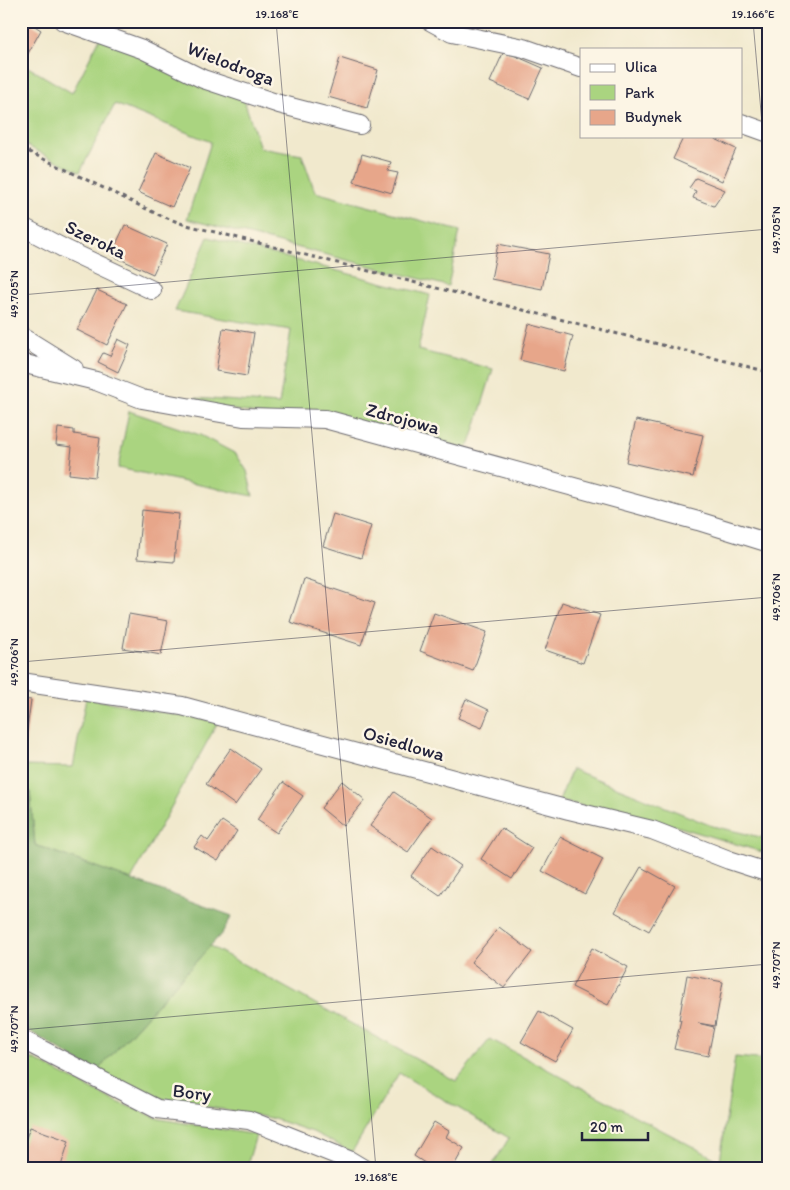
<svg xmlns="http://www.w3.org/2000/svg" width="790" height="1190" font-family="Itim,sans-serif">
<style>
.green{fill:#aad480;stroke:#667b5e}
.forest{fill:#87b66e;stroke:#546c54}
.building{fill:#e7a68a}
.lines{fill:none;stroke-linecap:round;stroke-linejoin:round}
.minor-casing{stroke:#6a686e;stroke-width:20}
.path{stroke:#6a686e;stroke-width:3;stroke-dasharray:4 4;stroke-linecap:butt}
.minor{stroke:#fff;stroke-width:18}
.ticks{fill:none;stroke:#22223b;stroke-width:1;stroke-opacity:0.45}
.labels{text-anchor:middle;stroke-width:5;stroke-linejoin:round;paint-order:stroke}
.street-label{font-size:19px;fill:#22223b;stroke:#fcf5e5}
.neatline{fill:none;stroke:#22223b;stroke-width:2}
.ticks-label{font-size:12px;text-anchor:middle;fill:#22223b}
</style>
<rect width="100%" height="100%" fill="#fcf5e5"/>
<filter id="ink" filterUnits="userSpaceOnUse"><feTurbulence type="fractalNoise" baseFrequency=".02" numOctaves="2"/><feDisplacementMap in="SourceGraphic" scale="10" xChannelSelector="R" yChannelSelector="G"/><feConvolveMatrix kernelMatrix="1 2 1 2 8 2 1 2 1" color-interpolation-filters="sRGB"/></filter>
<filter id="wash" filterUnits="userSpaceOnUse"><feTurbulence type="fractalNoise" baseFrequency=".0096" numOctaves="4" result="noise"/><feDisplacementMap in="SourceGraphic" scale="20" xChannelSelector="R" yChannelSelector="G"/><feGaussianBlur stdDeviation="1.12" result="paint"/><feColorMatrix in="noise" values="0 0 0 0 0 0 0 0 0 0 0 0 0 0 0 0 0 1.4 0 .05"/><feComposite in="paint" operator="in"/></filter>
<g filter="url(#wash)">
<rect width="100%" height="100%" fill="#f1e9cd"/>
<g class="green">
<path d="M100,38L244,100L260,148L302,155L315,192L460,231L448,286L187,219L211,142L115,104L80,172L21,143V63L72,93Z"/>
<path d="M208,237L430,295L418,350L493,369L470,444L463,449L205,405L196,398L279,404L291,330L175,311Z"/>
<path d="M129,411L200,435L236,454L247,471L253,496L118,468Z"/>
<path d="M86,698L218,722L131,880L35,845L30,791L21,790V766L73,767Z"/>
<path d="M572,769L712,826L769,839V854L659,821L559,801Z"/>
<path d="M210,946L456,1081L490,1039L720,1161L735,1057L769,1060V1169H490L509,1138L399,1073L352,1152L313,1132L271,1118L147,1096L96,1072Z"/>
<path d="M21,1053L115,1101L160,1119L256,1135L246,1169H21Z"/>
</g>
<path class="forest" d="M21,790L30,791L35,845L232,916L222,933L96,1072L21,1026Z"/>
<g id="blocks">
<g class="building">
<path d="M23,21H27L41,30L26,57L21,54V24Z"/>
<path d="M504,51L543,68L529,99L490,82Z"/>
<path d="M340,58L378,70L367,108L328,97Z"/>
<path d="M684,136H709L736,149L722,181L673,159Z"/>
<path d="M156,153L190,168L172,207L138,192Z"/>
<path d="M362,154L391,162L388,171L398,173L392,193L354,182Z"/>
<path d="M696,178L725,190L714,206L693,198L696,191L689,188Z"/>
<path d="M125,225L167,244L153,274L111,255Z"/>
<path d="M498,244L549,254L542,289L491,279Z"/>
<path d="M97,290L127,304L107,345L77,330Z"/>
<path d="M529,324L573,336L564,371L520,360Z"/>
<path d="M223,328L254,333L247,376L216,371Z"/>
<path d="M118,339L130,345L118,372L98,362L103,353L110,356Z"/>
<path d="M636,420L703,435L693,477L626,462Z"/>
<path d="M58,428L74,430V434L100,438L95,477L69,474L72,447L56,445Z"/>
<path d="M142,510L179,514L174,562L137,559Z"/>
<path d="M333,514L371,526L361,558L323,546Z"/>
<path d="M304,579L375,603L361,645L290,622Z"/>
<path d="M562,602L600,615L583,663L545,650Z"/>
<path d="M434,613L487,632L473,671L420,651Z"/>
<path d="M129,614L168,621L161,655L123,648Z"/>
<path d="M21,699L31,700L25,744L21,743Z"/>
<path d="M466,699L489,710L482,728L458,718Z"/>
<path d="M231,748L261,769L235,805L206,784Z"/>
<path d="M342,781L365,800L343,826L321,808Z"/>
<path d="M283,782L303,796L277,833L257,820Z"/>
<path d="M394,792L432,818L408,852L370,826Z"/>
<path d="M222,821L237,831L218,861L194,847L202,836L208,841Z"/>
<path d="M501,828L532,848L512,879L481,859Z"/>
<path d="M560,837L603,859L585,894L542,871Z"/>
<path d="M432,846L461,866L440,896L411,876Z"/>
<path d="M641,867L675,886L649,931L615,912Z"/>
<path d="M767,900H769V933H765Z"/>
<path d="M499,927L532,952L504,988L471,962Z"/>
<path d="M592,948L628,967L608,1005L572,987Z"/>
<path d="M687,975L723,982L715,1026L698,1023L714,1027L708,1056L674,1049L681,1020H679Z"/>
<path d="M539,1011L573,1030L555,1061L521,1042Z"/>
<path d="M434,1122L449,1131L446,1137L464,1148L452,1169H434L414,1156Z"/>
<path d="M30,1127L69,1141L60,1169H21V1152Z"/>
</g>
</g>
</g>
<g filter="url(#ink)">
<use href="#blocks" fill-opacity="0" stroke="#6a686e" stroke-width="1"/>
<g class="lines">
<g class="minor-casing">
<g id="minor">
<path d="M63,21L142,49L203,79L279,104L360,125"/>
<path d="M430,21L452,33L524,48L581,68"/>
<path d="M741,123L769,133"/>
<path d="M21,226L65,249L152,290"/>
<path d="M21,336L74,369"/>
<path d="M21,363L96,381L142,399L243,417L325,419L698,521L769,543"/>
<path d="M21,682L182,706L569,810L652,830L729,860L769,873"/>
<path d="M21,1039L157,1109L249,1120L349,1160L364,1169"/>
</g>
</g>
<path class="path" d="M21,148L157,214L183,224L769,372"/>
<use href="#minor" class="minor"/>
</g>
</g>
<path class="ticks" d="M276,21L376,1169M753,21L769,203M21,295L769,229M21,662L769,597M21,1030L769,964"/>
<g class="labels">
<g class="street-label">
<text transform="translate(231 63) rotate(21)" y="7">Wielodroga</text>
<text transform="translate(96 239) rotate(26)" y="7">Szeroka</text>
<text transform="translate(403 418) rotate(15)" y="7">Zdrojowa</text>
<text transform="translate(404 743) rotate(16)" y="7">Osiedlowa</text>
<text transform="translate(192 1092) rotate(7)" y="7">Bory</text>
</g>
</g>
<rect width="790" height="1190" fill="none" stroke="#fcf5e5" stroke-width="55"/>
<rect x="580" y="48" width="162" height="90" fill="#fcf5e5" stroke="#a5a1a1"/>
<rect x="590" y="64" width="25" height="8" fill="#ffffff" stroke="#a5a1a1"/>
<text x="625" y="72" font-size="15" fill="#22223b">Ulica</text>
<rect x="590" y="85" width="25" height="15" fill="#aad480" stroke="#a5a1a1"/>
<text x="625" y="98" font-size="15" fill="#22223b">Park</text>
<rect x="590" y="110" width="25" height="15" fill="#e7a68a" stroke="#a5a1a1"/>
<text x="625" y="122" font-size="15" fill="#22223b">Budynek</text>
<path d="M582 1132v8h66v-8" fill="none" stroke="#22223b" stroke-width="2.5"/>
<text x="590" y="1132" font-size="15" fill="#22223b" stroke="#fcf5e5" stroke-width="4" paint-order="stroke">20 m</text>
<rect x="28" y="28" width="734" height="1134" class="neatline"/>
<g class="ticks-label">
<text x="277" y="18">19.168°E</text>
<text x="753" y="18">19.166°E</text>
<text transform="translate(776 230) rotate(-90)" y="4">49.705°N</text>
<text transform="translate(14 294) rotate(-90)" y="4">49.705°N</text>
<text transform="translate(776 597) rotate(-90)" y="4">49.706°N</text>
<text transform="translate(14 662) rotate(-90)" y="4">49.706°N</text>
<text transform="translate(776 965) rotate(-90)" y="4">49.707°N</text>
<text transform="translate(14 1029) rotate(-90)" y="4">49.707°N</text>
<text x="376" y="1181">19.168°E</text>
</g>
</svg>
